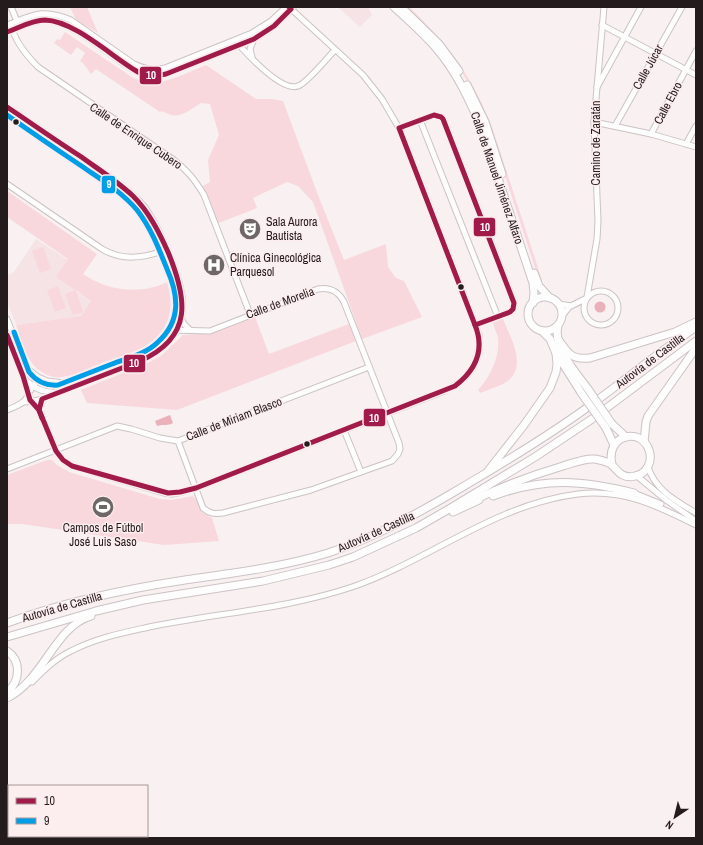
<svg xmlns="http://www.w3.org/2000/svg" width="703" height="845" font-family="'Archivo Narrow',sans-serif">
<style>
.built{fill:#f6e3e5}
.green{fill:#f8d8dd}
.water{fill:#eab1ba}
.lines{fill:none;stroke-linecap:round;stroke-linejoin:round}
.minor-casing{stroke:#cbc3c4;stroke-width:7}
.highway-casing{stroke:#cbc3c4;stroke-width:9}
.minor{stroke:#fefdfd;stroke-width:5}
.highway{stroke:#fefdfd;stroke-width:7}
.highway-bridge-casing{stroke:#cbc3c4;stroke-width:9;stroke-linecap:butt}
.highway-bridge{stroke:#fefdfd;stroke-width:7}
.bus-1-casing{stroke:#fcedee;stroke-width:8}
.bus-2-casing{stroke:#fcedee;stroke-width:8}
.bus-1{stroke:#a01a4a;stroke-width:5}
.bus-2{stroke:#009ee6;stroke-width:5}
.bus-dot{fill:#241b1c;stroke:#fcedee;stroke-width:1.5}
.labels{text-anchor:middle;stroke-width:3;stroke-linejoin:round;paint-order:stroke}
.street-label{font-size:12px;fill:#241b1c;stroke:#fcedee}
.poi-label{font-size:12px;fill:#241b1c;stroke:#fcedee;text-anchor:start}
.line-badge{stroke:#fcedee;stroke-width:1.5}
.badge-label{font-size:11px;text-anchor:middle;font-weight:bold;fill:#fff}
</style>
<rect width="100%" height="100%" fill="#f8f0f1"/>
<g class="built">
<path d="M338,7H368L372,15L360,27Z"/>
<path d="M36,239L68,260L56,277L91,301L81,316L16,325L7,302V275L14,272Z"/>
</g>
<g class="green">
<path d="M70,7H87L98,33L76,20Z"/>
<path d="M405,7H409C446,42 472,76 491,124L542,280H539L496,148L469,85L462,72Z"/>
<path d="M65,32L133,78L148,83L161,82L178,77L206,65L256,99H272L283,101L318,195L344,260L386,244L388,267L396,278L404,281L422,317L362,339L313,202L298,186L287,182L253,198L257,208L216,224L203,186L210,182L208,160L219,135L210,104L201,103C186,112 179,121 162,111L160,112L96,69L91,74L84,64L80,61L85,53L77,47L71,55L54,43L57,39L60,40Z"/>
<path d="M7,191L97,254L83,274C107,291 141,295 167,282C172,299 173,317 161,332C158,336 153,341 148,344C133,354 113,358 97,365C86,369 74,376 62,377C55,378 47,376 42,372C26,363 22,340 16,325L81,316L91,301L76,290L83,312L73,315L65,294L75,290L56,277L68,259L7,217Z"/>
<path d="M43,247L51,269L40,273L32,251Z"/>
<path d="M58,286L66,308L55,312L47,290Z"/>
<path d="M255,317L269,354L349,324L356,341L177,410L87,403L81,390L150,362L162,355L183,335L214,333Z"/>
<path d="M503,319C511,339 530,370 503,384C496,387 488,390 480,393L478,390C490,376 500,358 498,338C497,333 494,328 493,323Z"/>
<path d="M47,460H52L57,465L69,472L160,499L171,500L193,496L198,502L202,512L212,518L219,541L164,545L22,524H7V475Z"/>
</g>
<g class="water">
<circle cx="600" cy="307" r="5.5"/>
<path d="M170,415L173,423C168,426 163,424 157,426L155,421Z"/>
</g>
<g class="lines">
<g class="minor-casing">
<g id="minor">
<path d="M11,7L17,21"/>
<path d="M11,24C14,41 26,55 38,67L174,160C188,171 195,180 204,195L250,314"/>
<path d="M7,25C33,15 43,8 71,20L134,64C145,69 153,71 165,68L252,33L271,21L286,7"/>
<path d="M602,25L696,75"/>
<path d="M7,32C20,28 32,20 45,20C68,20 104,50 123,63C131,68 138,74 147,76C154,77 159,75 166,74L254,39L274,26L293,8"/>
<path d="M238,43L239,45C249,56 282,92 298,86C306,84 328,57 335,50"/>
<path d="M252,57L250,49L254,39"/>
<path d="M597,87L641,7"/>
<path d="M7,107L114,180C124,188 135,196 144,206C155,221 162,238 169,255C182,287 194,318 163,347C147,362 113,371 92,379C81,383 71,387 60,391C47,397 38,402 23,402"/>
<path d="M7,114L111,185L131,201L140,212L155,236L173,283L177,298L176,311L174,320L170,330L158,344L142,354L64,383L47,381L38,377L29,370L22,358L7,319"/>
<path d="M420,120L498,317"/>
<path d="M594,122L651,134L696,147"/>
<path d="M615,126L682,7"/>
<path d="M399,128L434,115L441,117L443,119L511,294C513,302 516,307 510,312L475,325"/>
<path d="M651,134L696,51"/>
<path d="M686,144L696,126"/>
<path d="M7,184L102,249C122,261 142,258 163,251"/>
<circle cx="601" cy="308" r="17"/>
<path d="M587,297L597,239L598,221L594,122L604,7"/>
<path d="M559,304L571,306L585,299"/>
<path d="M562,316L570,306"/>
<path d="M181,318L184,324L190,330"/>
<path d="M170,330L210,331L318,289C330,287 338,291 344,302L399,443L400,449L398,454L392,461L311,490L223,513C215,514 210,514 203,508L178,441"/>
<path d="M7,335L23,376L30,400L39,410L56,451L63,460L72,466L164,493L172,494L183,492L196,488L442,392C469,380 480,366 479,335L399,128L382,99L363,75L289,7"/>
<path d="M25,379C33,388 44,393 57,392"/>
<path d="M7,410C12,408 18,406 23,402C30,397 30,384 39,381"/>
<path d="M344,430L361,472"/>
<path d="M648,467C656,491 676,501 696,513"/>
<path d="M7,469L117,426L131,429L160,438L178,441L369,367"/>
<path d="M637,476L666,500L696,521"/>
<path d="M634,493L661,504"/>
<path d="M32,682C44,670 56,658 71,651C96,638 122,633 149,627C217,613 288,609 355,586C431,559 496,504 578,494C624,489 656,505 696,525"/>
</g>
</g>
<g class="highway-casing">
<g id="highway">
<path d="M394,7C408,20 423,33 436,48C456,71 469,99 481,127L533,283L534,293L533,303"/>
<path d="M401,7L439,44L459,71"/>
<path d="M467,85L485,122L502,174"/>
<path d="M534,273L539,286L550,298"/>
<circle cx="545" cy="314" r="17"/>
<path d="M558,326C552,346 577,374 588,389"/>
<path d="M542,331L550,339L556,353L582,394"/>
<path d="M558,339C568,354 572,360 590,358L675,332L696,322"/>
<path d="M612,424L626,437"/>
<path d="M606,428L614,445"/>
<path d="M644,442L646,422L648,416L696,348"/>
<path d="M488,471L524,425L550,388L556,372L557,364L556,353"/>
<path d="M493,496C544,477 583,480 634,493"/>
<path d="M474,500C503,486 532,475 563,466C573,463 584,458 595,459C600,460 609,462 612,465C619,473 624,479 635,476C647,474 653,461 649,450C641,426 605,435 612,464"/>
<path d="M453,512L479,500"/>
<path d="M7,623C64,602 125,589 185,580C234,573 282,567 328,553C371,539 411,517 449,495C497,467 544,439 588,407C625,380 659,352 696,327"/>
<path d="M7,637L96,611L143,600L263,581L329,565L353,557L416,528L449,509L535,457L592,419L696,341"/>
<path d="M7,651C21,660 21,681 7,692"/>
<path d="M7,698C44,680 54,627 91,616"/>
</g>
</g>
<use href="#minor" class="minor"/>
<use href="#highway" class="highway"/>
<g class="highway-bridge-casing">
<g id="highway-bridge">
<path d="M588,389L612,424"/>
<path d="M582,394L606,428"/>
</g>
</g>
<use href="#highway-bridge" class="highway-bridge"/>
<g class="bus-1-casing">
<g id="bus-1">
<path d="M7,32C19,28 32,20 45,20C75,21 112,57 138,72C148,77 155,76 166,74L254,39L274,26L291,9L289,7"/>
<path d="M7,107C31,123 55,140 80,156C98,169 117,181 133,196C149,212 159,232 168,252C187,298 194,337 140,361L42,399L39,410L42,418"/>
<path d="M434,115L441,117L443,119L514,303L513,309L510,312L475,325L399,128Z"/>
<path d="M7,335L23,376L30,400L39,410L56,451L63,460L72,466L168,493L180,492L196,488L455,386C476,370 485,350 475,325"/>
</g>
</g>
<g class="bus-2-casing">
<path id="bus-2" d="M7,115C31,132 56,149 80,165C100,179 121,191 137,210C151,228 159,249 167,269C179,296 181,321 158,342C146,354 128,358 112,364C94,371 76,378 58,385C46,386 37,382 29,372L14,332"/>
</g>
<use href="#bus-1" class="bus-1"/>
<use href="#bus-2" class="bus-2"/>
</g>
<defs>
<g id="theatre-disc" transform="scale(1.15)"><circle r="9.5" fill="#6e6667" stroke="#fcedee"/><path d="M-5-5.5Q0-4 5-5.5V0Q5 5 0 6Q-5 5-5 0ZM-3.3-2.5H-1v1.5H-3.3ZM1-2.5H3.3v1.5H1ZM-2.8 1Q0 5.5 2.8 1Z" fill="#fff"/></g>
<g id="hospital-disc" transform="scale(1.15)"><circle r="9.5" fill="#6e6667" stroke="#fcedee"/><path d="M-5-5h3v3.5h4V-5h3V5h-3V1.5h-4V5h-3Z" fill="#fff"/></g>
<g id="stadium-disc" transform="scale(1.15)"><circle r="9.5" fill="#6e6667" stroke="#fcedee"/><path d="M0-5a6.5 5 0 1 0 0 10a6.5 5 0 1 0 0-10ZM-3.5-1.8h7v3.6h-7Z" fill="#fff"/></g>
</defs>
<g fill-rule="evenodd">
<use href="#theatre-disc" x="250" y="229"/>
<use href="#hospital-disc" x="214" y="265"/>
<use href="#stadium-disc" x="103" y="507"/>
</g>
<g class="bus-dot">
<circle cx="16" cy="122" r="3.5"/>
<circle cx="461" cy="287" r="3.5"/>
<circle cx="307" cy="444" r="3.5"/>
</g>
<g class="labels">
<g class="street-label">
<text transform="translate(648 67) rotate(-61)" y="4">Calle Júcar</text>
<text transform="translate(668 103) rotate(-62)" y="4">Calle Ebro</text>
<text transform="translate(136 136) rotate(34)" y="4">Calle de Enrique Cubero</text>
<text transform="translate(596 143) rotate(-90)" y="4">Camino de Zaratán</text>
<text transform="translate(497 178) rotate(71)" y="4">Calle de Manuel Jiménez Alfaro</text>
<text transform="translate(280 303) rotate(-20)" y="4">Calle de Morelia</text>
<text transform="translate(650 361) rotate(-37)" y="4">Autovía de Castilla</text>
<text transform="translate(234 419) rotate(-21)" y="4">Calle de Miriam Blasco</text>
<text transform="translate(376 532) rotate(-24)" y="4">Autovía de Castilla</text>
<text transform="translate(62 607) rotate(-16)" y="4">Autovía de Castilla</text>
</g>
<g class="poi-label">
<text x="266" y="226">Sala Aurora<tspan x="266" dy="14">Bautista</tspan></text>
<text x="230" y="262">Clínica Ginecológica<tspan x="230" dy="14">Parquesol</tspan></text>
<text x="103" y="532" text-anchor="middle">Campos de Fútbol<tspan x="103" dy="14">José Luis Saso</tspan></text>
</g>
</g>
<g class="line-badge">
<rect x="139" y="66" width="23" height="19" rx="4" fill="#a01a4a"/>
<rect x="101" y="175" width="15" height="19" rx="4" fill="#009ee6"/>
<rect x="473" y="217" width="23" height="20" rx="4" fill="#a01a4a"/>
<rect x="123" y="354" width="23" height="19" rx="4" fill="#a01a4a"/>
<rect x="363" y="408" width="23" height="19" rx="4" fill="#a01a4a"/>
</g>
<g class="badge-label">
<text x="151" y="79">10</text>
<text x="109" y="188">9</text>
<text x="485" y="231">10</text>
<text x="134" y="367">10</text>
<text x="374" y="422">10</text>
</g>
<rect width="703" height="845" fill="none" stroke="#241b1c" stroke-width="16"/>
<rect x="8" y="785" width="140" height="52" fill="#fcedee" stroke="#a6999a"/>
<rect x="16" y="798" width="20" height="6" fill="#a01a4a" stroke="#a6999a"/>
<text x="44" y="805" font-size="12" fill="#241b1c">10</text>
<rect x="16" y="818" width="20" height="6" fill="#009ee6" stroke="#a6999a"/>
<text x="44" y="825" font-size="12" fill="#241b1c">9</text>
<g transform="translate(675 817) rotate(215)" stroke="#fcedee" stroke-width="3" paint-order="stroke">
<path d="M0-3L7 15L0 10L-7 15Z" fill="#241b1c"/>
<text y="-6" font-size="11" font-weight="bold" text-anchor="middle" fill="#241b1c">N</text>
</g>
</svg>
